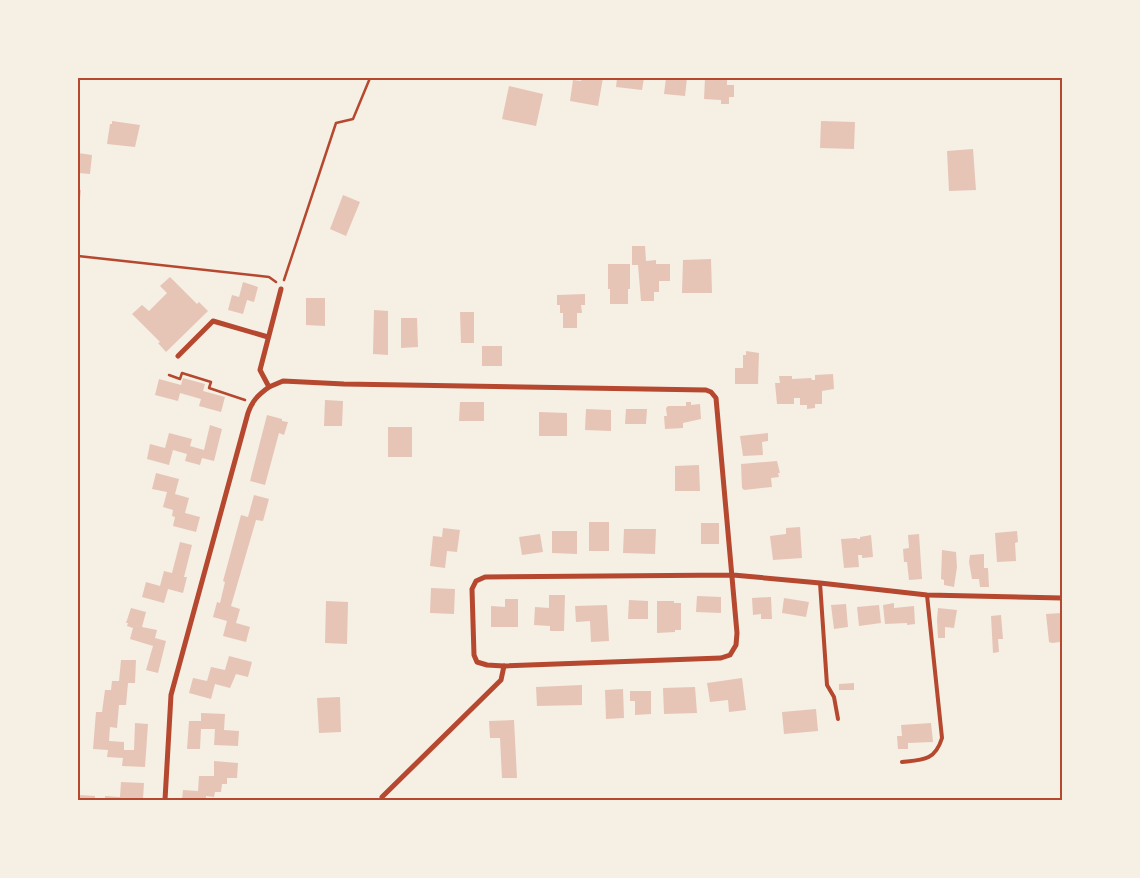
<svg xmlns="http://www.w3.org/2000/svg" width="1140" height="878" font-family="Barlow,sans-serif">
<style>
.building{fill:#e6c5b7}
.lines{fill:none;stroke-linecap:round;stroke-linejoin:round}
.path{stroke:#b5482f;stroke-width:2.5}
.service{stroke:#b5482f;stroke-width:4}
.minor{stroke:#b5482f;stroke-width:5}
.neatline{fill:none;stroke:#b5482f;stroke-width:2}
</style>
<rect width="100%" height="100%" fill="#f6efe4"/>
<g class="building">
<path d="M582,78H603L598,106L570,101L573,80L581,81Z"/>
<path d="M617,78H644L642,90L616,87Z"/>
<path d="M666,78H687L685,96L664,94Z"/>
<path d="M705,78H727V85H734V97H729V104H721V100L704,99Z"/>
<path d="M509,86L543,94L536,126L502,119Z"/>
<path d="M112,121L140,125L135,147L107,144L110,124H112Z"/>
<path d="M821,121L855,122L854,149L820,148Z"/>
<path d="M973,149L976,190L949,191L947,151Z"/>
<path d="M78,153L92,155L90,174L78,173Z"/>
<path d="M78,189L81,190L79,210H78Z"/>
<path d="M343,195L360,202L346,236L330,229Z"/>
<path d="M632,246H645L646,261L656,260V264H670V281H659V292H654V301H641L638,265H632Z"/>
<path d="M711,259L712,293H682L683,260Z"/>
<path d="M608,264H630V289H628V304H610V289H608Z"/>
<path d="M170,277L197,304L199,302L208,311L166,352L158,343L160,342L132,314L142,305L149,311L167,293L160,286Z"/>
<path d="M243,282L258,287L254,302L247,300L243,314L228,310L232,295L239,297Z"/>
<path d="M585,294V305H581L582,313H577V328H563V313H560V305H557V295Z"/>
<path d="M306,298H325V326L306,325Z"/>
<path d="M374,310L388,311V355L373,354Z"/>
<path d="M460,312H474V343H461Z"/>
<path d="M401,318H417L418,347L401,348Z"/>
<rect x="482" y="346" width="20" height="20"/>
<path d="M746,351L759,353L758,384H735V368H743V355H746Z"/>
<path d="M833,374L834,389L822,391V404H815V408L807,409V405H800V398H794V404H777L775,383H780L779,376H792V379L811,378L812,380H815V375Z"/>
<path d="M183,378L205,384L203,391L225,397L221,412L199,406L201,399L180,393L178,401L155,395L159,379L181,385Z"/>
<path d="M325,400L343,401L342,426H324Z"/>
<path d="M460,402H484V421H459Z"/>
<path d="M686,402H691V405L700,404L701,419L683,423V428L665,429L664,416H667L666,408L668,406H686Z"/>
<path d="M586,409L611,410V431L585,430Z"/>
<path d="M626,409H647L646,424H625Z"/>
<path d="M539,412L567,413V436H539Z"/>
<path d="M267,415L282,419V421L288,422L284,435L279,433L265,485L250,481Z"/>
<path d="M210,425L222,429L214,461L202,458L200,465L185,461L187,454L173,450L169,465L147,459L150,444L165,448L169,433L192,439L190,446L204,450Z"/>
<rect x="388" y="427" width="24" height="30"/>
<path d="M768,433V441L762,442L763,455L743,456L740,436Z"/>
<path d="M777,461L780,473H778L779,477L771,478L772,487L744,490L742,488L741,464Z"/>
<path d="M699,465L700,491H675V466Z"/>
<path d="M156,473L179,479L175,494L189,498L185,513L200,517L196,532L173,526L175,517L172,516L173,510L163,507L167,492L152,489Z"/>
<path d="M254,495L269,499L263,521L256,520L231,606L240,609L236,623L250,627L246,642L223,636L227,621L213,617L217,602L220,603L225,582L223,581L241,515L248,517Z"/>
<rect x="589" y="522" width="20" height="29"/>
<rect x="701" y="523" width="18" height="21"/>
<path d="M800,527L802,558L773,560L770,536L786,534V528Z"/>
<path d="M443,528L460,530L457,552L447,551L445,568L430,566L433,536L442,537Z"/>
<path d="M624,529H656L655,554L623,553Z"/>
<path d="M552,531H577V554L552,553Z"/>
<path d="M1017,531L1018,542L1015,543L1016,561L997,562L995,533Z"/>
<path d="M540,534L543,552L522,555L519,537Z"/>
<path d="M919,534L922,579L909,580L907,562H904L903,549L909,548L908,535Z"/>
<path d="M871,535L873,557L862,558V555H858L859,567L844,568L841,539L856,538L858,539H860V537Z"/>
<path d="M180,542L192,545L184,577H187L183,593L168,589L164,603L142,597L146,582L160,586L164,571L172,573Z"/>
<path d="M942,550L956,552L957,567L954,587L944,585V580L941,579Z"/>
<path d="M984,554V568H988L989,587H980L979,579H972L969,562L970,555Z"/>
<path d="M431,588L455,589L454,614L430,613Z"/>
<path d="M549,595H565L564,631H550V626L534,625L535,607L549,608Z"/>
<path d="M697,596L721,597V613L696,612Z"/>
<path d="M771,597L772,619H761V614L753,615L752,598Z"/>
<path d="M784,598L809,602L806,617L782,613Z"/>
<path d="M505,599H518V627H491V606L505,607Z"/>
<path d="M629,600L648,601V619H628Z"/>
<path d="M326,601L348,602L347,644L325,643Z"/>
<path d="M657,601H674V603H681V630H675V632L657,633Z"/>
<path d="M894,603V608L914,606L915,624L907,625V623L885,624L883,605Z"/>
<path d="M846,604L848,627L834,629L831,605Z"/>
<path d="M607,605L609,641L591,642L590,621L576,622L575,606Z"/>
<path d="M879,605L881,623L859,626L857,607Z"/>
<path d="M131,608L146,612L142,627L157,630L155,638L166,641L158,673L146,670L153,646L130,639L133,628L127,626L128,623H126Z"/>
<path d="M938,608L957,610L954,628L945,627V638H938L937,619Z"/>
<path d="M1062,613V640L1060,642L1052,643L1049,642L1046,614Z"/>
<path d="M1001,615L1003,639H998L999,652L993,653L991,616Z"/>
<path d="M229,656L252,662L248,677L236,674L230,688L215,684L211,699L189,693L193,678L207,681L211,667L225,670Z"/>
<path d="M121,660H136L135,683H128L126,705H119L117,728L110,727L109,741L124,742V750H134L135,723L148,724L145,767L122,766L123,758L107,757L108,750L93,749L96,712H102L105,690H111L112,681H119Z"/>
<path d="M742,678L746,710L729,712L728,700L710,702L707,683Z"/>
<path d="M854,683V690H839V684Z"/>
<path d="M582,685V705L537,706L536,687Z"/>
<path d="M695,687L697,713L664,714L663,688Z"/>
<path d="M623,689L624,718L606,719L605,690Z"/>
<path d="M630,691H651V714L635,715V701H630Z"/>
<path d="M340,697L341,732L319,733L317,698Z"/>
<path d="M816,709L818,731L784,734L782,712Z"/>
<path d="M201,713L225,714L224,730L239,731L238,746L214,745L215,729H201L200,749H187L189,721H201Z"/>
<path d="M514,720L517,778H502L500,738H490L489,721Z"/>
<path d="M931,723L933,742L908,743V749H898L897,736H902L901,725Z"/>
<path d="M214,761L238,763L237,778H227V784H222L221,792H215L214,797L206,796V800H182L183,790L198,791L199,776H214Z"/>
<path d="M121,782L144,783L143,799L128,798V800H105V796L120,797Z"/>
<path d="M79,795L95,796V800H79Z"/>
</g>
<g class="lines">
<g class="path">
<path d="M78,256L269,277L276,282"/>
<path d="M284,280L336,123L353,119L370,78"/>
<path d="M169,375L180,379L182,373L211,382L209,388L245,400"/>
</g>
<g class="service">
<path d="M820,583L827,685L834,697L838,719"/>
<path d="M902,762C922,760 935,761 942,738L927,595"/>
</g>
<g class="minor">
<path d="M178,356L213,321L268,337"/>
<path d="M269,387L283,381L344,384L706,390L711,392L716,398L737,633L736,645L730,655L721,658L504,666L487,665L477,662L474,655L472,589L476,581L485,577L733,575L820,583L927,595L1062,598"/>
<path d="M382,797L501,680L504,666"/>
<path d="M165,800L171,695L248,413C252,401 258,395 269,387L260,370L281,289"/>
</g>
</g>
<rect width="1140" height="878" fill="none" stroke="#f6efe4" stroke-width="158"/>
<rect x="79" y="79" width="982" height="720" class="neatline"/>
</svg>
